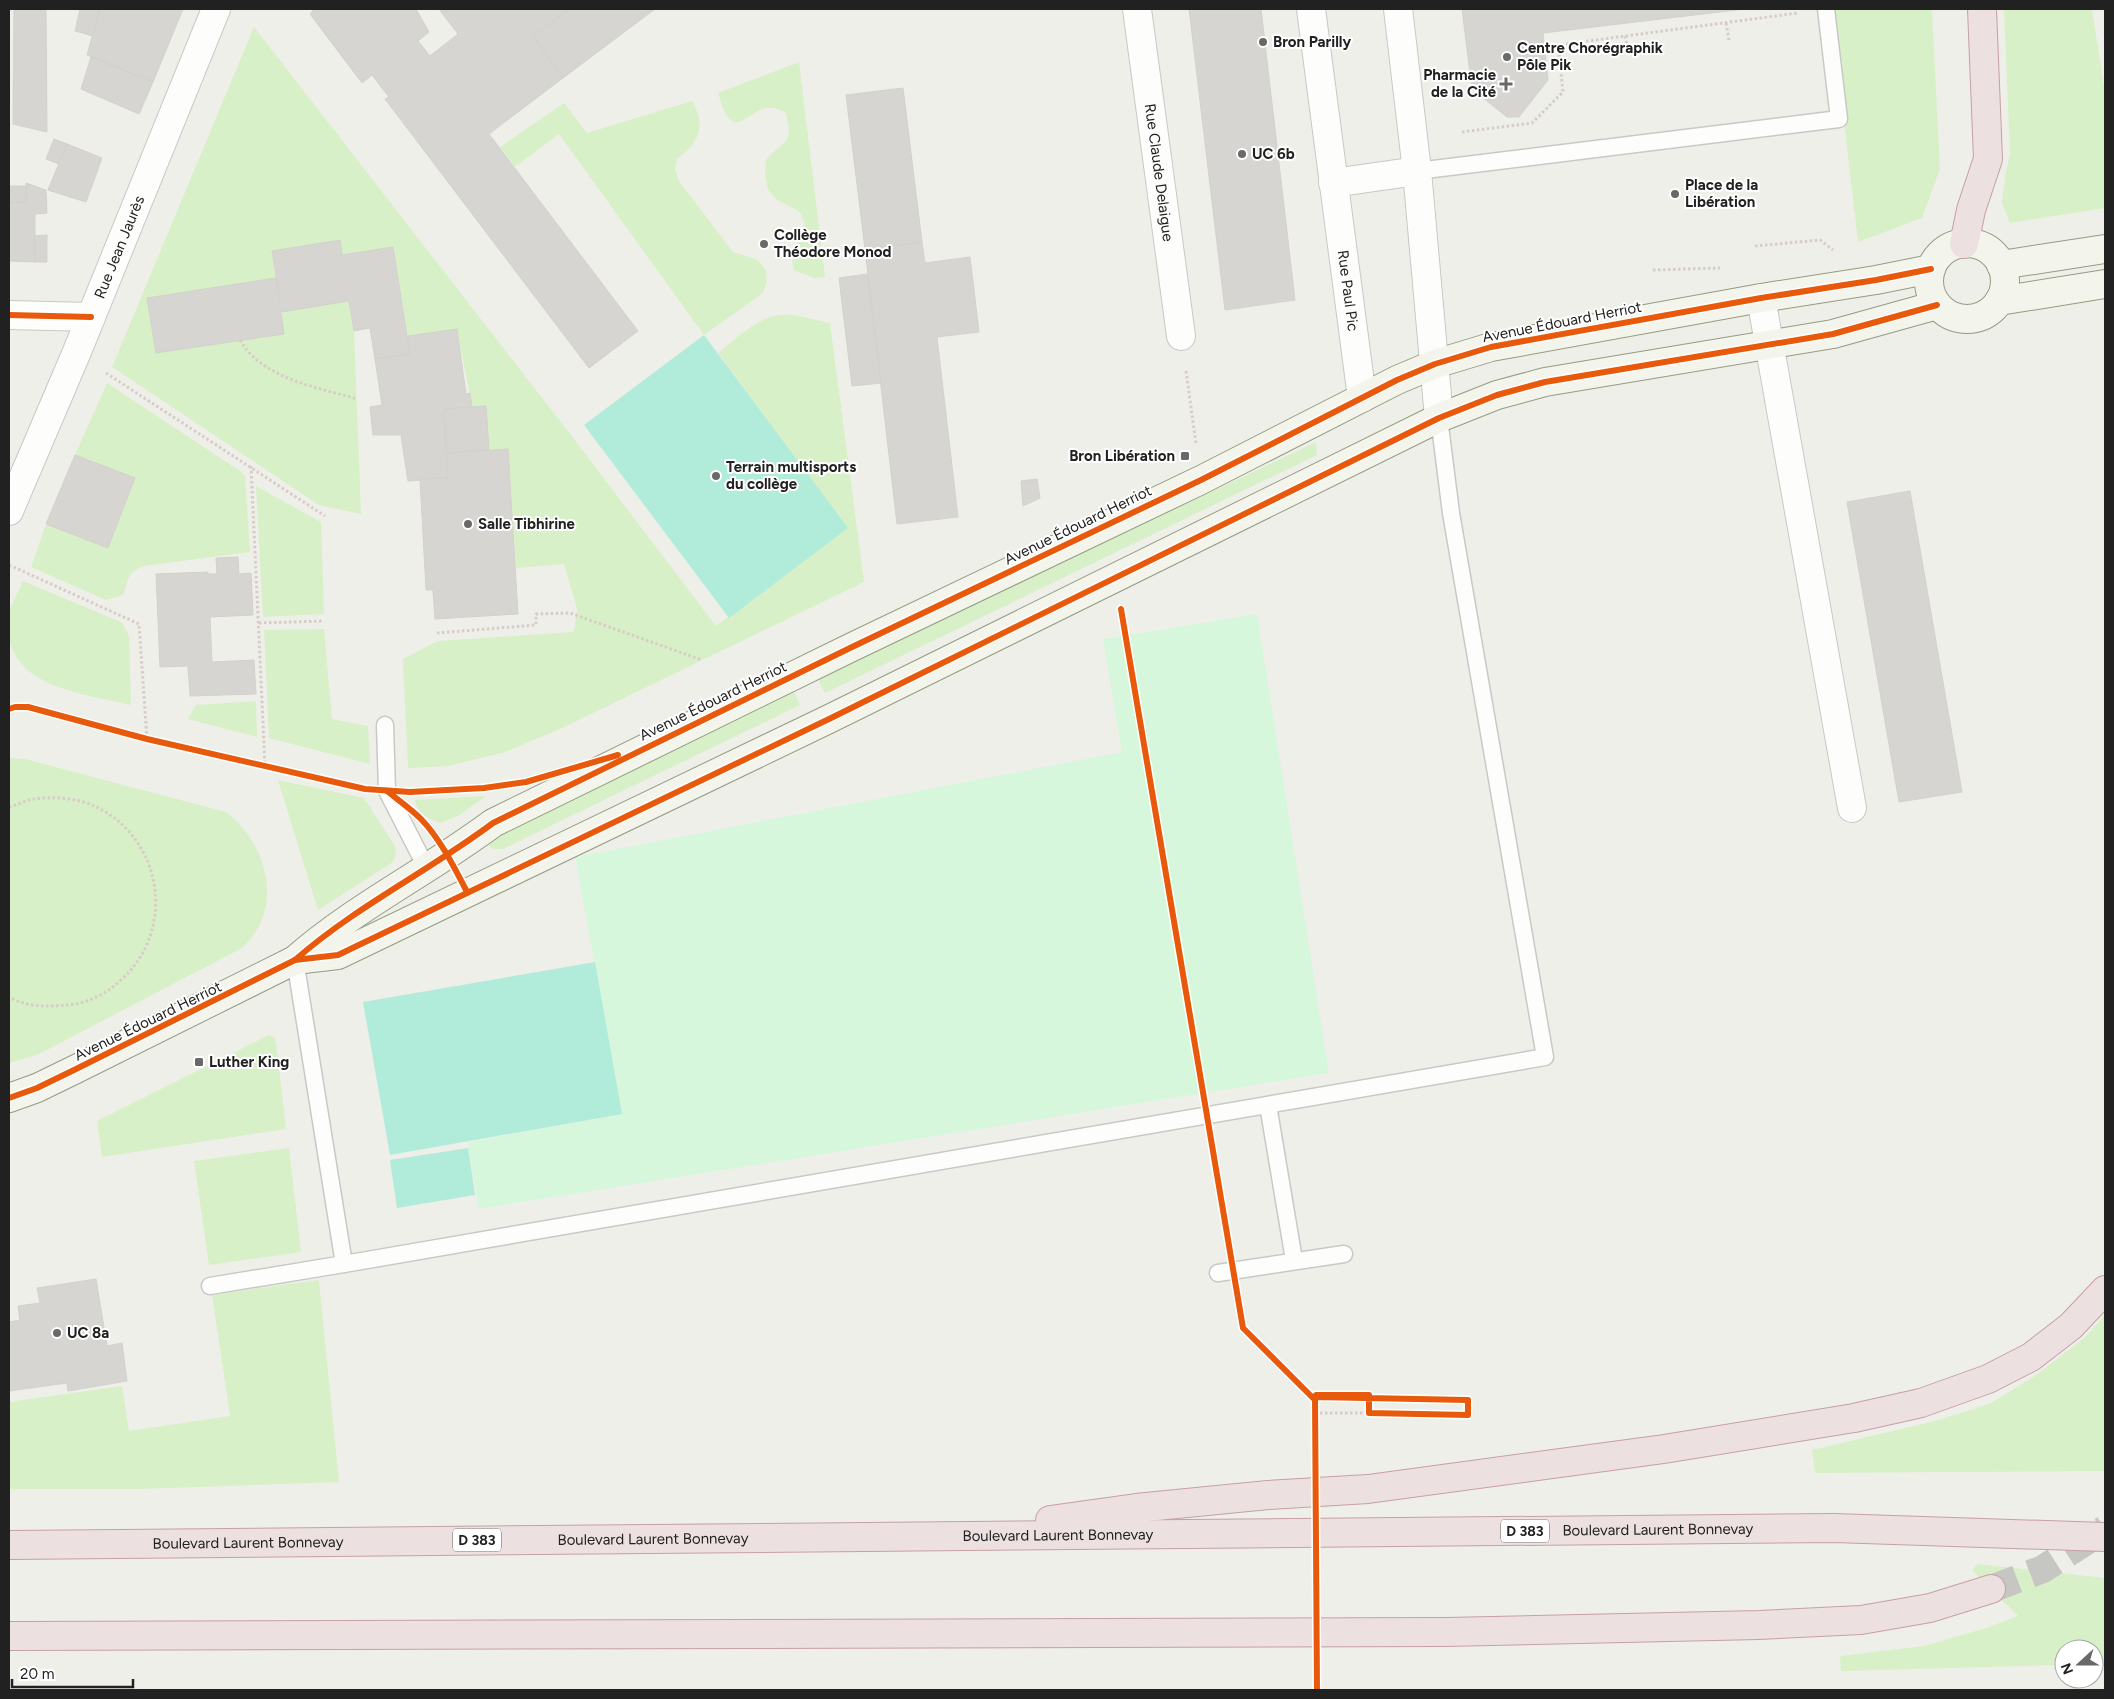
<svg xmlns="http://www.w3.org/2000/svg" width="2114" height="1699" font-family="Figtree,sans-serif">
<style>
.grass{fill:#d7f0c7}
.park{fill:#d6f7db}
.pitch{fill:#b1ebda}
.building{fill:#d6d5d1;stroke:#d3d1cb}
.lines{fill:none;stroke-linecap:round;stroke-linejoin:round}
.highway-tunnel{stroke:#c6c6c2;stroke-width:28;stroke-dasharray:28 14;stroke-linecap:butt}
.lane-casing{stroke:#c8c8c6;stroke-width:19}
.street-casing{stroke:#c8c8c6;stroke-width:30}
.secondary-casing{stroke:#959b80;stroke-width:30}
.highway-casing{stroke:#c79fa5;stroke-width:30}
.path{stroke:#d8ccc8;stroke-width:3;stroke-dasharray:2.5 2.5;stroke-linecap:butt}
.lane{stroke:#fdfdfc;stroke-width:16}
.street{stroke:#fdfdfc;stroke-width:28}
.secondary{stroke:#f3f5ec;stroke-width:28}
.highway{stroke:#ece0e0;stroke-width:28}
.cycleway-casing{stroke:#fff;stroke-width:9}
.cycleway{stroke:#e8590c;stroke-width:6}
.poi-dot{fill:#696967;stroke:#fff;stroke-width:2}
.labels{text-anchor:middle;stroke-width:4;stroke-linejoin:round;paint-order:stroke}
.shield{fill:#fff;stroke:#646464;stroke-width:1}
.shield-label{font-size:14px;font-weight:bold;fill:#212121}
.poi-label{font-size:15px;font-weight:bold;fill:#212121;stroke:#fff;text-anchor:start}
.street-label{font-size:15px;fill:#212121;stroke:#fff}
</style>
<rect width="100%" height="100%" fill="#efefea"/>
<g class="grass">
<path d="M1831,9H1932L1940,169L1922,218L1858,242Z"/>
<path d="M2004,9H2092L2105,93V208L2010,223L2002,203L2005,176L2010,154Z"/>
<path d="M254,27L571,435L716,626L847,528L718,353C736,339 757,317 780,315C796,313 814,320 830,323L864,582L560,729L505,752L448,766L408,768L403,659L438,641L574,632L577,609L564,564L516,568L508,450H489L486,407H472L457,329L408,336L393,247L342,255L272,251L276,278L147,298L156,353L283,334L282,312L349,301L354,331L361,514L319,505L112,367Z"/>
<path d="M799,62L825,277L814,278L794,270C788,254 800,240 805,224L800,212L776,199L768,190L765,174L766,160C784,139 794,146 786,113C765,100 757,114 737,123C725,120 722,104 718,93Z"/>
<path d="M692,101C707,127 699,142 677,159L675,169L679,181L733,252L758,260L766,271L767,281L763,293L704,335L559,134L515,167L500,147L564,103L587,133Z"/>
<path d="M107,383L240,471L245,476L250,552L144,566C126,573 129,579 123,595L106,600L31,567L46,524L108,548L135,479L75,455Z"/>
<path d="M1316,442L1317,455L825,693L818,679Z"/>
<path d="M256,486L321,522L324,614L263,617Z"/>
<path d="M23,581L121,622L126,629L129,637L131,705C81,693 0,687 9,616C10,605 19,592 23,581Z"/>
<path d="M324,629L332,719L368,726L370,764L269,738L264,630Z"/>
<path d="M793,690L800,705L503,849H494L490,847L489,840Z"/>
<path d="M256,701L257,737L188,719L196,705Z"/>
<path d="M9,758L25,759L226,812C268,844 285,909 242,948L39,1054L9,1063Z"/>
<path d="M278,780L364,798L395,846L396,854L393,862L318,910Z"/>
<path d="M486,796L458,816L440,823C429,820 416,811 415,800Z"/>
<path d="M269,1035L274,1037L276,1042L286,1129L102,1157L97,1121Z"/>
<path d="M289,1148L301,1252L209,1265L194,1161Z"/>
<path d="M319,1280L339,1482L138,1489H9V1402L122,1386L129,1431L230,1416L212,1295Z"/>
<path d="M2105,1315V1471L1815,1473L1812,1450L1935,1421L1989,1404L2035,1376L2085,1337Z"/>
<path d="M1978,1564L2105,1578V1666H2094V1649H2064V1665L1841,1671L1840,1656L1924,1646L1986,1628L2018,1616L1972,1570Z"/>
</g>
<path class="park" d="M1257,614L1329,1073L479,1209L468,1148L469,1142L622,1114L575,857L1122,752L1103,639Z"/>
<g class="pitch">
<path d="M704,335L848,528L729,618L584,425Z"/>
<path d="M595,962L622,1114L390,1155L363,1002Z"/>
<path d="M468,1148L475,1195L397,1208L390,1160Z"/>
</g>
<g class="building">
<path d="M14,9H46L47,132L13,124Z"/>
<path d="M80,9H100L93,36L75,31Z"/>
<path d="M100,9H183L153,82L87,55Z"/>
<path d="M314,9H416L429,32L418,41L430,56L458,34L439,9H569L533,36L563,78L489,134L638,331L589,368L385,99L389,97L372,75L362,83L310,14Z"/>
<path d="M569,9H655L563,78L533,36Z"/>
<path d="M1189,9H1261L1295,300L1225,310Z"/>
<path d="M1462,9H1745L1543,33L1548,80L1519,117H1507L1472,89Z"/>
<path d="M91,57L153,82L139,114L81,89Z"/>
<path d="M903,88L922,242L865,249L846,95Z"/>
<path d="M54,139L67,144L59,164L46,159Z"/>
<path d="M67,144L102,158L86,202L48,190Z"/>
<path d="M26,183L46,190L47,213L35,214V262L9,261V202H26Z"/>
<rect x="9" y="186" width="17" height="16"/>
<path d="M47,235V262H35V236Z"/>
<path d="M340,240L342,255L393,247L410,354L375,359L370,328L354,331L349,301L282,312L272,251Z"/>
<path d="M922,242L925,263L970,257L979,332L937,337L958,517L897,524L865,249Z"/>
<path d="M867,274L881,383L852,386L839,278Z"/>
<path d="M276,278L284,334L156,353L147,298Z"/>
<path d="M457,329L466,394L470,393L472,407L444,409L448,478L408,481L401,435H373L370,407L382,405L375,359L410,354L408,336Z"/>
<path d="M486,406L489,450L446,453L444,409Z"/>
<path d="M508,449L518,614L435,619L433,590H426L420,479L448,478L446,453Z"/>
<path d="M75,455L135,478L108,548L46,524Z"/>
<path d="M1037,479L1040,498L1023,506L1021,481Z"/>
<path d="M1910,491L1962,792L1899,802L1847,502Z"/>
<path d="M238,557L239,574L251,573L253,615L210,617L212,662L254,660L256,694L190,696L188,666L160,667L156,574L208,572V574H217L216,558Z"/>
<path d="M96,1279L107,1346L122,1343L127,1381L68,1391L67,1383L9,1391V1322L20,1320L18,1306L40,1303L37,1288Z"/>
</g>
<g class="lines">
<path class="highway-tunnel" d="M1991,1589L2043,1569L2105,1529"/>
<g class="lane-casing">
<g id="lane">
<path d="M1417,171L1839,119L1826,9"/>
<path d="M385,725L387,791L427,869"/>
<path d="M1268,1105L1294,1260"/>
<path d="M344,1264L1545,1057L1451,513L1439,418"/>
<path d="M1218,1273L1344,1254"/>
<path d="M210,1286L344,1264L295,960"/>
</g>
</g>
<g class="street-casing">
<g id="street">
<path id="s1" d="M1137,9L1181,336"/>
<path id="s2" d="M1311,9L1362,398"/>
<path d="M1398,9L1417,171L1439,418"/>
<path d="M1333,183L1417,171"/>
<path d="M1761,298L1852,808"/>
<path d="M9,315L91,317"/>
<path id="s3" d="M9,511L76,354L216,9"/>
</g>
</g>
<g class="secondary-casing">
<g id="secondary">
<circle cx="1967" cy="281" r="38"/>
<path d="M2001,265L2105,249"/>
<path d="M1999,301L2105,284"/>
<path d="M295,960L338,955L829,719L1439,418L1497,395L1545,382L1833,334L1937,305"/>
<path d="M9,1098L37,1088L74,1070L295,960C355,907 429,871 493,823L850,648L1201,480L1397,380L1435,364L1491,347L1761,298L1876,280L1931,269"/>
</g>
</g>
<g class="highway-casing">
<g id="highway">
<path d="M1964,244L1971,210L1988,159L1982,9"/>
<path d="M1050,1520L1136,1508L1268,1495L1368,1489L1664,1449L1854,1418L1921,1403L1988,1379L2031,1357L2071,1326L2105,1290"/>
<path id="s4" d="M9,1545L1834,1528L2105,1537"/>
<path d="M9,1636L1446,1632L1759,1625L1861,1620L1930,1608L1991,1589"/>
</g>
</g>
<g class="path">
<path d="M1726,23L1729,40"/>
<path d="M1625,36L1629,54"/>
<path d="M1462,132L1532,123L1563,92L1558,45L1798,13"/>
<path d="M1755,246L1820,240L1833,250"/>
<path d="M1653,270L1720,268"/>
<path d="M240,340C262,379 317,387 357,399"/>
<path d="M1186,371L1196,444"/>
<path d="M106,373L325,516"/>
<path d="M251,466L265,766"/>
<path d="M9,565L139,624L147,739"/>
<path d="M259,623L324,621"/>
<path d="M437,633L536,625V614L570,613L702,660"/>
<path d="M9,807C17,805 26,800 34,799C52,796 77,798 94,806C163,837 177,930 121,980C106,994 88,1003 68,1005C48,1007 26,1007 9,997"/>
<path d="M1315,1413H1369"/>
</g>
<use href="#lane" class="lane"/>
<use href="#street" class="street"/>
<use href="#secondary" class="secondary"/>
<use href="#highway" class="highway"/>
<g class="cycleway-casing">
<g id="cycleway">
<path d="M9,315L91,317"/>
<path d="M1121,609L1243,1328L1313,1398L1316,1395H1369V1413L1468,1415V1400L1315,1397L1317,1690"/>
<path d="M9,709L15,707H28L147,739L365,789L410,792L484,788L526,782L618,755"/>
<path d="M387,791C398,800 411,809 421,819C441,840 454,867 467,892"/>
<path d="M295,960L338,955L829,719L1439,418L1497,395L1545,382L1833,334L1937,305"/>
<path d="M9,1098L37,1088L74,1070L295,960C355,907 429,871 493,823L850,648L1201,480L1397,380L1435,364L1491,347L1761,298L1876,280L1931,269"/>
</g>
</g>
<use href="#cycleway" class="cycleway"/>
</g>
<g class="poi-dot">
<circle cx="1263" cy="42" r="5"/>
<circle cx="1507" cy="57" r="5"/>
<path d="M1503.5 76.5h5v5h5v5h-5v5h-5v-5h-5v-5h5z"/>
<circle cx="1242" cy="154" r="5"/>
<circle cx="1675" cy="194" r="5"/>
<circle cx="764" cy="244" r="5"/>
<rect x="1180" y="451" width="10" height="10" rx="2.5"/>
<circle cx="716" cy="476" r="5"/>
<circle cx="468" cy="524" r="5"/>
<rect x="194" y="1057" width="10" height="10" rx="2.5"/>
<circle cx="57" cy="1333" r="5"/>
</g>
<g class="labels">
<g class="shield">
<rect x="1501" y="1519.5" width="48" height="23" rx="4"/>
<rect x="453" y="1528.5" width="48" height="23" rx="4"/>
</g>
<g class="shield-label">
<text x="1525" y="1536">D 383</text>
<text x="477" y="1545">D 383</text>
</g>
<g class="poi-label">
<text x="1273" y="47">Bron Parilly</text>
<text x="1517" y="53">Centre Chorégraphik<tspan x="1517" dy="17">Pôle Pik</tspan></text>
<text x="1496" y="80" text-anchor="end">Pharmacie<tspan x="1496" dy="17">de la Cité</tspan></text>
<text x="1252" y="159">UC 6b</text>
<text x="1685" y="190">Place de la<tspan x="1685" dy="17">Libération</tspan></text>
<text x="774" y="240">Collège<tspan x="774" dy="17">Théodore Monod</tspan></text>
<text x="1175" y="461" text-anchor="end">Bron Libération</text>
<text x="726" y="472">Terrain multisports<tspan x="726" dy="17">du collège</tspan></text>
<text x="478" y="529">Salle Tibhirine</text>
<text x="209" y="1067">Luther King</text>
<text x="67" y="1338">UC 8a</text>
</g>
<g class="street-label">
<text dy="5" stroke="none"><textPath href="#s1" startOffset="165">Rue Claude Delaigue</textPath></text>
<text dy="5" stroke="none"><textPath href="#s3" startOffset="286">Rue Jean Jaurès</textPath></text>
<text dy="5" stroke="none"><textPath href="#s2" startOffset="284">Rue Paul Pic</textPath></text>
<text transform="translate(1562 322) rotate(-11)" y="5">Avenue Édouard Herriot</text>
<text transform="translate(1078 525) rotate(-26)" y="5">Avenue Édouard Herriot</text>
<text transform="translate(713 701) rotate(-26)" y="5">Avenue Édouard Herriot</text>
<text transform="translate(148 1021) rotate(-26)" y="5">Avenue Édouard Herriot</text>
<text dy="5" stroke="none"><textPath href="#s4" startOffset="1649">Boulevard Laurent Bonnevay</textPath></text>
<text dy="5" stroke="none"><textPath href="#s4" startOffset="1049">Boulevard Laurent Bonnevay</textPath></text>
<text dy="5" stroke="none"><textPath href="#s4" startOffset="644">Boulevard Laurent Bonnevay</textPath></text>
<text dy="5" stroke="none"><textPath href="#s4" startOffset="239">Boulevard Laurent Bonnevay</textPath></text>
</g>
</g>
<rect width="2114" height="1699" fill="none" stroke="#212121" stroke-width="20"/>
<g transform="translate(2079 1664) rotate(249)"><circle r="24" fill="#ffffff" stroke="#a6a6a6"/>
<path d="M0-4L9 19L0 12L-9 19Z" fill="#696967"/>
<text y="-8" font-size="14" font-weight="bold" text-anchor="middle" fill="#212121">N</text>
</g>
<path d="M12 1679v8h121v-8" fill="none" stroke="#212121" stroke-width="2.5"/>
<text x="20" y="1679" font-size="15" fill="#212121" stroke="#ffffff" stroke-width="4" paint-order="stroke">20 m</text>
</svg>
